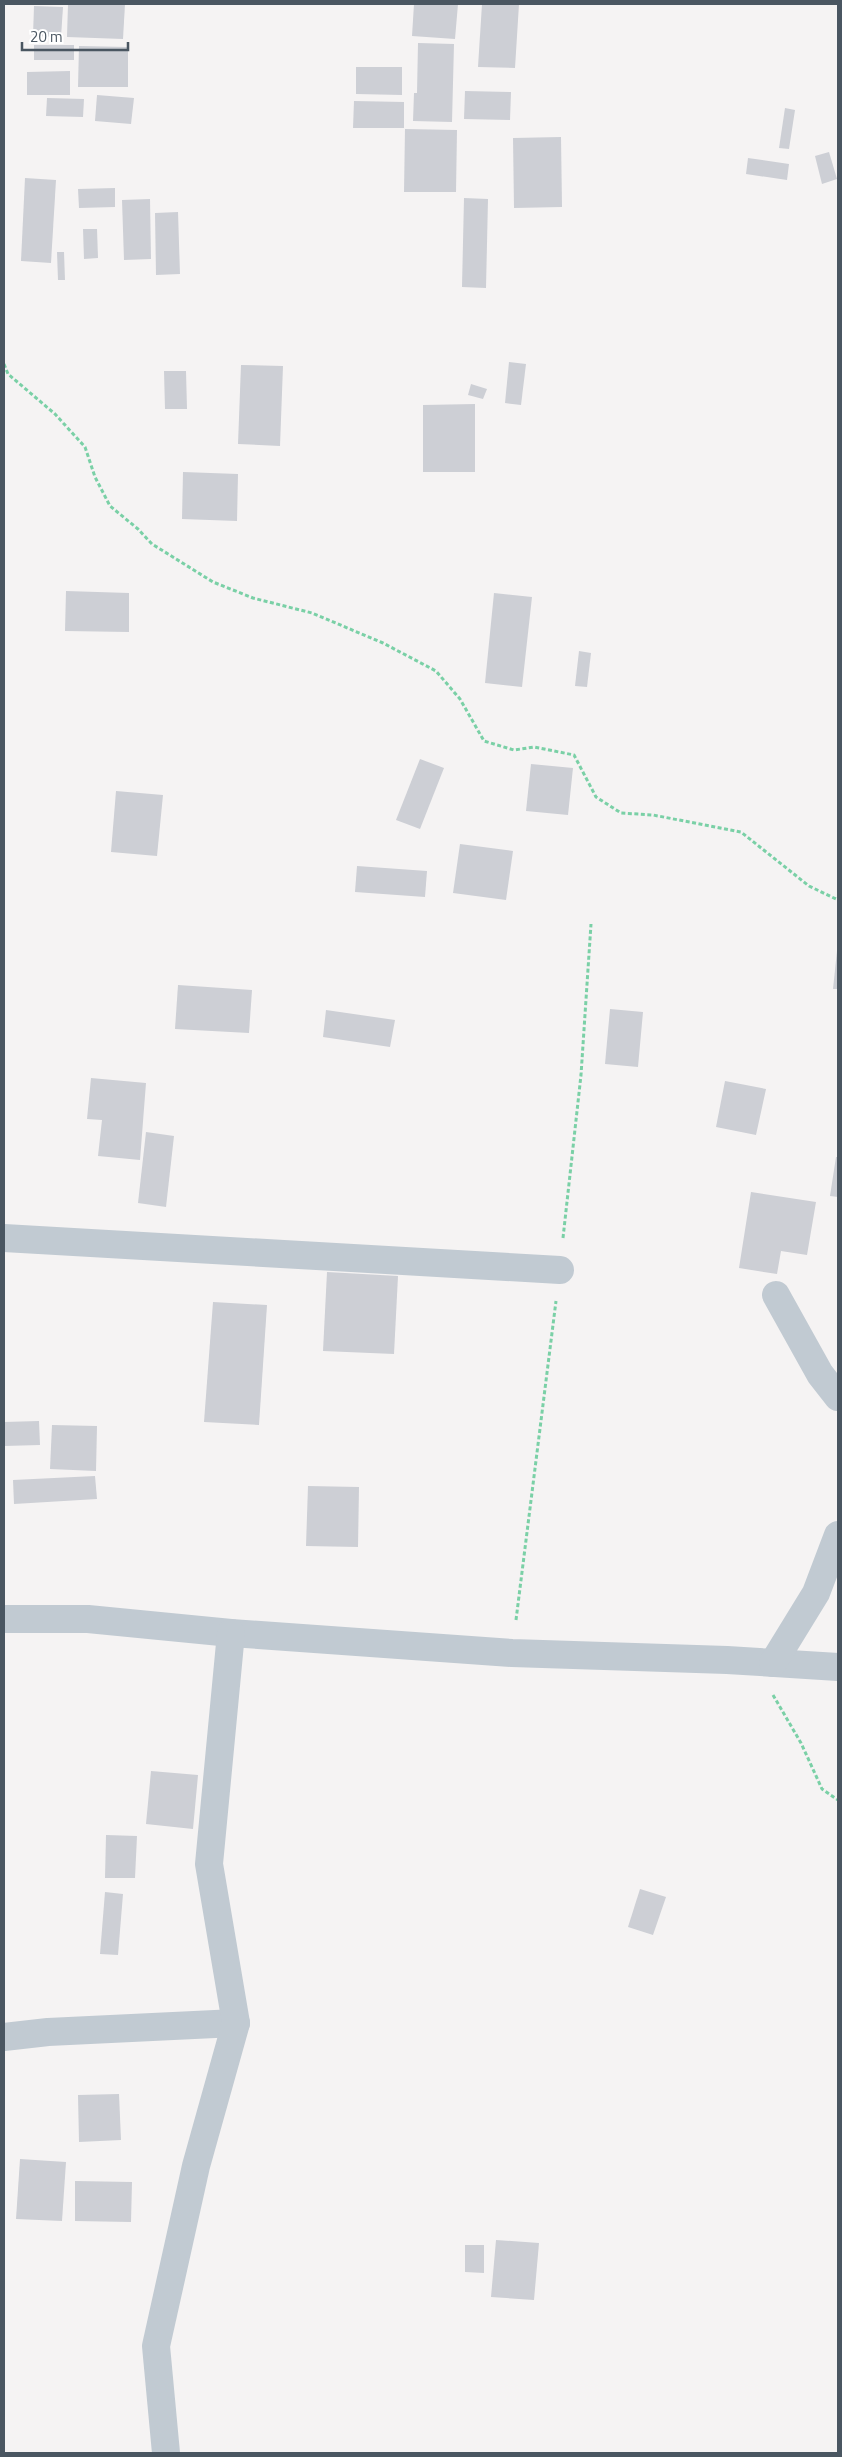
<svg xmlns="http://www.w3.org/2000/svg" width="842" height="2457" font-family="'Titillium Web',sans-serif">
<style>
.building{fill:#cdcfd5}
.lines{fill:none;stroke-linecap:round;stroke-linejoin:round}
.path{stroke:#7ad0a6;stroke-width:3;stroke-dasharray:4 2.5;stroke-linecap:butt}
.minor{stroke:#c1cad2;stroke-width:28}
</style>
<rect width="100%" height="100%" fill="#f5f3f3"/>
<g class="building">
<path d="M68,4H125L123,39L67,37Z"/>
<path d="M414,4H458L455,39L412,36Z"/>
<path d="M482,4H519L515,68L478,67Z"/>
<path d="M34,6L63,7L61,37L33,36Z"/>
<path d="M418,43L454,44L452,122L413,121L414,93H417Z"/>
<rect x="34" y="45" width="40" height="15"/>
<path d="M79,46L128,47V87H78Z"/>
<path d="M356,67H402V95L356,94Z"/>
<path d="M70,71V95H27V72Z"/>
<path d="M465,91L511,92L510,120L464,119Z"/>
<path d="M97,95L134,98L131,124L95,121Z"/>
<path d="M47,98L84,99L83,117L46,116Z"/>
<path d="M354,101L404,102V128H353Z"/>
<path d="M785,108L795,110L789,149L779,148Z"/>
<path d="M405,129L457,130L456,192H404Z"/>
<path d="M561,137L562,207L514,208L513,138Z"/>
<path d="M829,152L837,179L822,184L815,156Z"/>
<path d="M748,158L789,164L787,180L746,174Z"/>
<path d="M25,178L56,180L51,263L21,261Z"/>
<path d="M115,188V207L79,208L78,189Z"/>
<path d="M464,198L488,199L486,288L462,287Z"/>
<path d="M150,199L151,259L124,260L122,200Z"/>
<path d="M178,212L180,274L156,275L155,213Z"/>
<path d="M83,229H97L98,258L84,259Z"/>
<path d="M57,252H64L65,280H58Z"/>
<path d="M509,362L526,364L521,405L505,403Z"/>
<path d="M241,365L283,366L280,446L238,444Z"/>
<path d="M164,371H186L187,409H165Z"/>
<path d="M471,384L487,389L483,399L468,395Z"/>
<path d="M475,404V472H423V405Z"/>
<path d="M183,472L238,474L237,521L182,519Z"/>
<path d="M66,591L129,593V632L65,631Z"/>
<path d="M494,593L532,597L522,687L485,683Z"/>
<path d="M579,651L591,653L587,687L575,686Z"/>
<path d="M420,759L444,768L420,829L396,820Z"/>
<path d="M531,764L573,768L568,815L526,811Z"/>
<path d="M116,791L163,795L157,856L111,852Z"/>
<path d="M460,844L513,851L506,900L453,893Z"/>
<path d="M357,866L427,871L425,897L355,892Z"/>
<path d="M837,951H838V989H833Z"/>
<path d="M178,985L252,990L249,1033L175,1029Z"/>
<path d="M610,1009L643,1012L638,1067L605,1064Z"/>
<path d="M326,1010L395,1020L390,1047L323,1037Z"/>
<path d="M91,1078L146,1083L140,1160L98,1156L102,1120L87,1119Z"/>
<path d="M725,1081L766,1089L756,1135L716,1127Z"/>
<path d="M146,1132L174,1136L166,1207L138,1203Z"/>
<path d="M836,1157H838V1197L830,1196Z"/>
<path d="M751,1192L816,1202L807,1255L781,1251L777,1274L739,1268Z"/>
<path d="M327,1272L398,1276L394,1354L323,1351Z"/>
<path d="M213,1302L267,1305L259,1425L204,1422Z"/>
<path d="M39,1421L40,1445L4,1446V1422Z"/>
<path d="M52,1425L97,1426L96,1471L50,1469Z"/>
<path d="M95,1476L97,1499L14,1504L13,1480Z"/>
<path d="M308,1486L359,1487L358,1547L306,1546Z"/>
<path d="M151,1771L198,1775L193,1829L146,1824Z"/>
<path d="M106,1835L137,1836L135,1878H105Z"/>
<path d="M640,1889L666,1897L653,1935L628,1927Z"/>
<path d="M105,1892L123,1894L118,1955L100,1954Z"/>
<path d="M119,2094L121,2140L79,2142L78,2095Z"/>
<path d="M20,2159L66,2162L62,2221L16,2219Z"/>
<path d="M75,2181L132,2182L131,2222L75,2221Z"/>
<path d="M496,2240L539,2243L534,2300L491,2297Z"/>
<path d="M465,2245H484V2273L465,2272Z"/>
</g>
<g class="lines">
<g class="path">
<path d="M4,364L8,374L55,414L85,447L95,477L110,506L138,529L152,544L213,582L253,598L312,613L383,643L436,671L460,699L484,741L514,750L534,747L574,755L596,797L621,813L653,815L741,832L809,886L838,900"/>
<path d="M563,1238L581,1075L591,924"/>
<path d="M516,1620L556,1301"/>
<path d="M773,1695L801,1743L822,1789L838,1800"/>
</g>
<g class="minor">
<path d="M4,1238L560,1270"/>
<path d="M776,1295L820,1374L838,1397"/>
<path d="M4,1619H88L231,1633L512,1653L727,1660L838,1667"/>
<path d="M773,1663L816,1593L838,1535"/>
<path d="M4,2037L48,2032L236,2023"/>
<path d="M166,2453L156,2346L196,2166L236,2023L209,1864L231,1633"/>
</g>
</g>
<rect width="842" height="2457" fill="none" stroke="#4a5661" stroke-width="10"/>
<path d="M22 42v8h106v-8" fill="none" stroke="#4a5661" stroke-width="2.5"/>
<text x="30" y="42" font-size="15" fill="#4a5661" stroke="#ffffff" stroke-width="4" paint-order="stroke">20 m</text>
</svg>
